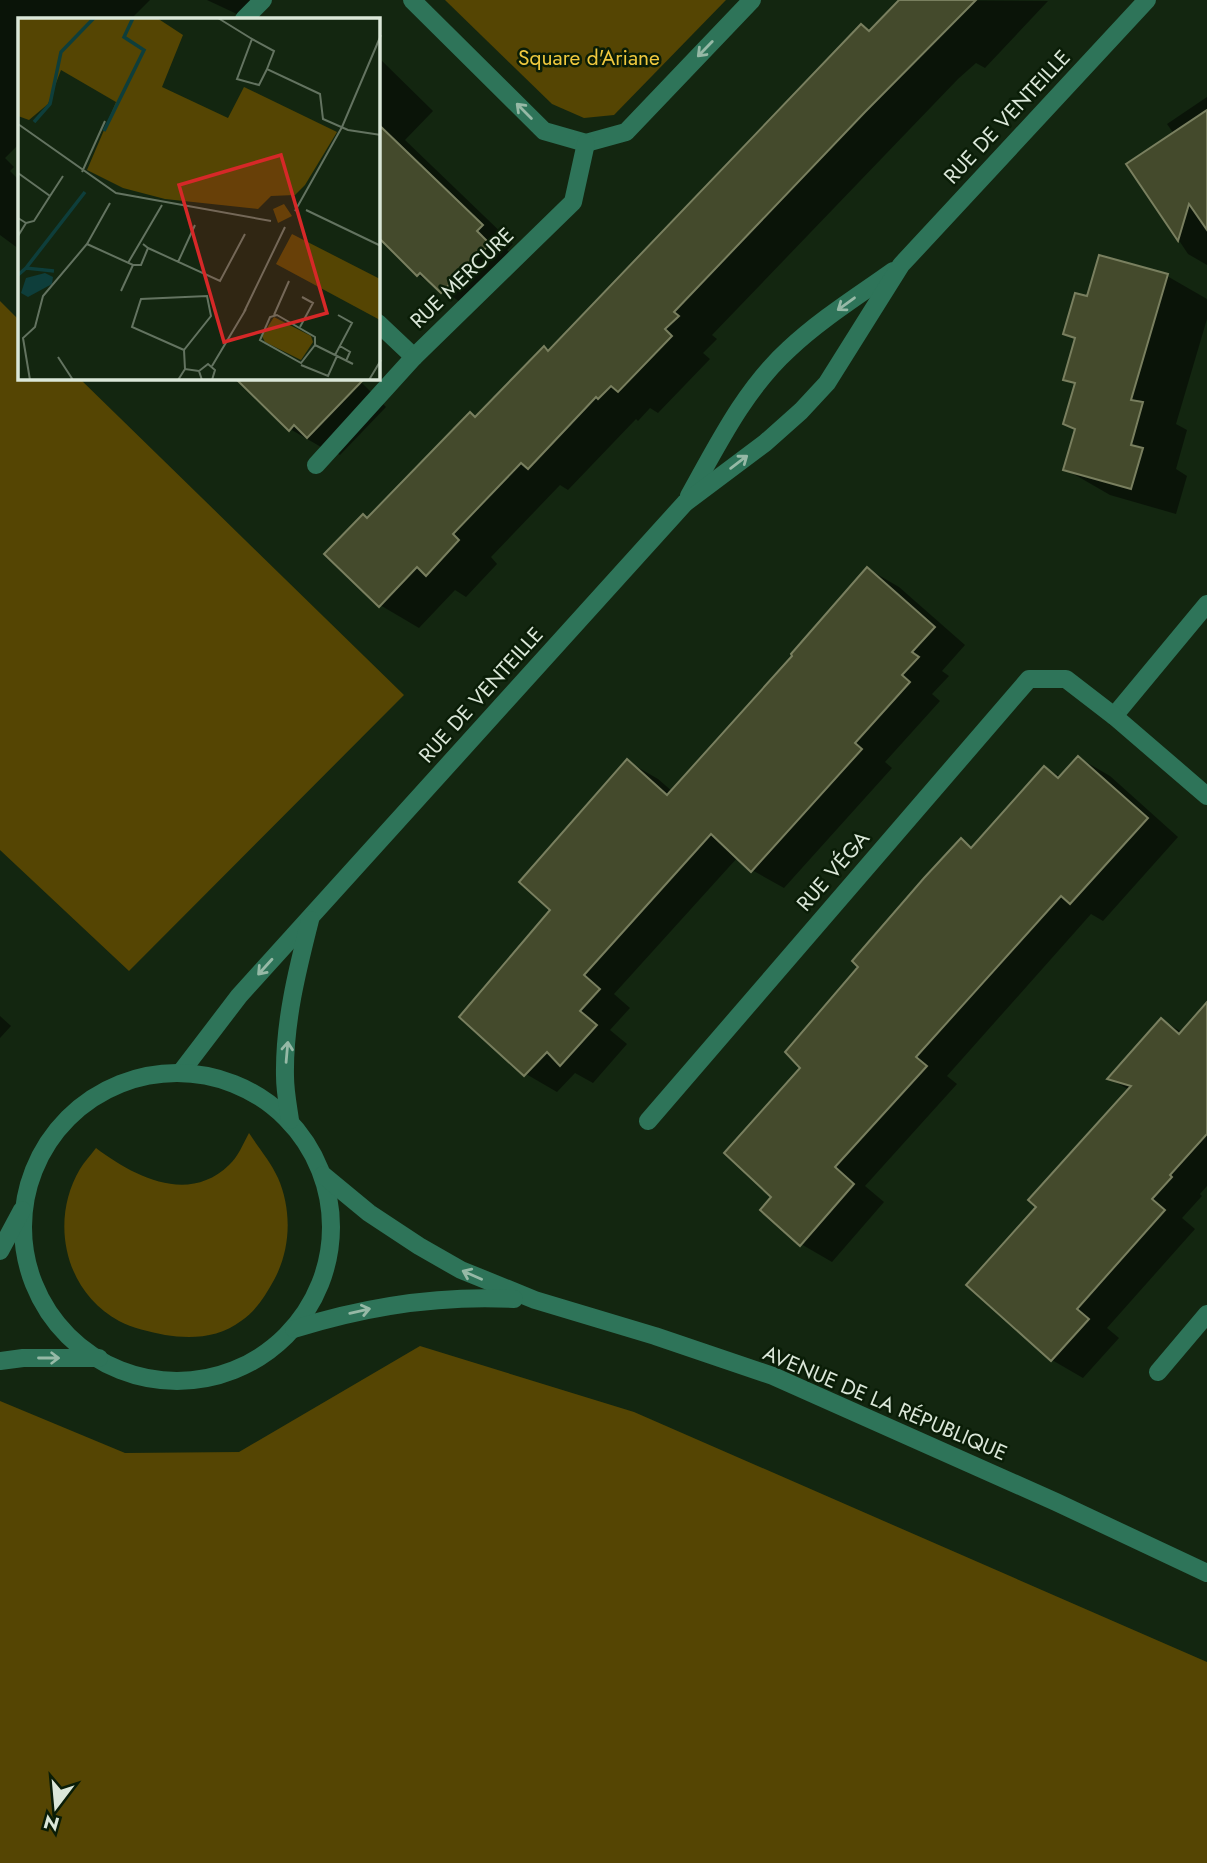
<svg xmlns="http://www.w3.org/2000/svg" width="1207" height="1863" font-family="Jost,sans-serif">
<style>
.green{fill:#554503}
.shadow{fill:#0007}
.building{fill:#444a2c;stroke:#797f5f;stroke-width:2}
.lines{fill:none;stroke-linecap:round;stroke-linejoin:round}
.minor{stroke:#2e7459;stroke-width:18}
.oneway{stroke:#96b9a6}
.labels{text-anchor:middle;stroke-width:5;stroke-linejoin:round;paint-order:stroke}
.park-label{font-size:21px;fill:#efc83e;stroke:#0a1d07}
.street-label{font-size:21px;fill:#dbe7d9;stroke:#0a1d07}
.inset-river{fill:none;stroke:#0e3e3b;stroke-width:3.5}
.inset-road{fill:none;stroke:#637360;stroke-width:2}
.view{fill:#d62828;fill-opacity:0.15;stroke:#d62828;stroke-width:3.5}
.inset-edge{fill:none;stroke:#dbe7d9;stroke-width:3.5}
</style>
<rect width="100%" height="100%" fill="#132610"/>
<g class="green">
<path d="M445,0H726L614,115L584,118L552,104Z"/>
<path d="M0,301L19,320V378H79L404,695L129,971L0,850Z"/>
<path d="M249,1133C258,1147 271,1162 278,1178C292,1210 291,1249 274,1280C265,1296 256,1311 241,1321C219,1338 191,1339 165,1335C150,1332 132,1328 119,1321C65,1292 49,1221 80,1169C84,1162 91,1155 96,1148C133,1176 188,1205 229,1165C238,1157 243,1144 249,1133Z"/>
<path d="M420,1346L634,1412L1207,1662V1863H0V1401L125,1453L239,1452Z"/>
</g>
<g class="shadow">
<path d="M0,0H150L131,19H19V144L5,158L14,167L10,171L19,180V249L0,235Z"/>
<path d="M207,0H254L239,15Z"/>
<path d="M901,0L1048,1L985,68L976,63L958,79L712,335L717,339L703,353L710,359L658,413L650,408L638,421L636,419L568,490L560,485L491,557L497,564L466,597L455,590L419,628L380,605L369,519L477,418L544,348L550,351L861,26L871,32Z"/>
<path d="M378,57L433,111L405,140L513,244L507,250L521,263L473,310L418,275L378,229Z"/>
<path d="M1207,97V265L1188,254L1129,165L1174,134L1167,124Z"/>
<path d="M1167,276L1207,299V319L1176,424L1187,430L1176,469L1187,476L1176,514L1110,495L1065,469L1076,430L1065,423L1076,385L1065,379L1076,340L1065,333L1088,298Z"/>
<path d="M237,378H357L386,407L340,455L323,445L321,447L290,429Z"/>
<path d="M868,569L899,587L965,645L942,671L949,676L932,694L940,701L885,762L892,768L784,888L752,870L738,857L614,994L630,1008L610,1030L627,1044L593,1083L575,1073L557,1092L526,1074L553,910L627,761L658,779L673,792L795,656Z"/>
<path d="M1079,758L1110,776L1178,837L1103,921L1091,914L947,1076L957,1084L865,1186L884,1202L832,1262L801,1244L774,1197L803,1068L861,967L961,841L973,848L1044,768L1061,777Z"/>
<path d="M1207,1004V1186L1200,1194L1202,1196L1182,1218L1195,1229L1107,1328L1119,1338L1083,1378L1052,1360L1038,1207L1130,1090L1109,1079L1161,1020L1182,1032Z"/>
<path d="M0,1016L11,1026L0,1038Z"/>
</g>
<g class="building">
<path d="M899,0H976L865,112L674,312L679,316L665,329L672,336L618,392L611,386L598,399L596,397L528,469L521,463L453,534L459,540L426,576L417,567L379,607L324,554L363,514L367,518L470,412L475,417L544,346L548,351L861,24L869,31Z"/>
<path d="M1207,110V230L1189,204L1178,241L1126,164Z"/>
<path d="M378,124L483,225L477,231L490,244L441,293L420,273L417,276L378,237Z"/>
<path d="M1099,255L1168,274L1131,400L1143,402L1131,445L1143,448L1131,489L1063,470L1075,429L1063,424L1075,383L1063,380L1075,338L1063,334L1075,293L1087,296Z"/>
<path d="M235,378H365L307,438L294,425L289,431Z"/>
<path d="M867,567L935,627L912,652L919,657L902,675L910,682L855,743L862,749L751,872L711,834L584,975L600,989L580,1011L597,1025L560,1066L547,1052L524,1076L459,1017L550,910L519,882L627,759L667,795L792,656L791,654Z"/>
<path d="M1078,756L1148,818L1070,904L1061,896L916,1057L927,1066L835,1167L854,1184L800,1246L760,1210L771,1197L724,1153L800,1068L785,1052L858,967L852,961L924,878L961,838L971,848L1044,766L1058,778Z"/>
<path d="M1207,1002V1134L1170,1175L1172,1177L1152,1199L1165,1210L1077,1309L1089,1319L1051,1361L966,1285L1036,1207L1028,1200L1131,1086L1107,1079L1161,1018L1179,1034Z"/>
</g>
<g class="lines">
<g class="minor">
<path d="M412,0L544,131L586,143L626,132L752,0"/>
<path d="M244,19L263,0"/>
<path d="M378,323L414,357"/>
<path d="M316,465L414,357L573,202L586,143"/>
<path d="M689,496C718,444 745,389 789,349C821,319 858,296 893,271"/>
<path d="M1114,716L1207,604"/>
<path d="M181,1072L239,996L685,503L765,443L801,411L827,383L901,265L1147,0"/>
<circle cx="177" cy="1227" r="154"/>
<path d="M290,1120C288,1106 285,1091 285,1076C284,1023 297,971 310,920"/>
<path d="M648,1121L1029,679H1066L1114,716L1207,796"/>
<path d="M323,1175L369,1213L419,1246L461,1270L535,1300L655,1336L773,1376L1056,1502L1207,1573"/>
<path d="M0,1251L22,1210"/>
<path d="M294,1329C367,1306 438,1295 514,1299"/>
<path d="M0,1361L23,1358H99"/>
<path d="M1158,1372L1207,1314"/>
</g>
</g>
<defs><path id="oneway-shaft" d="M-6 0H5M1.5-3L5.5 0L1.5 3" fill="none" stroke-width="1.6" stroke-linecap="round" stroke-linejoin="round" transform="scale(1.75)"/></defs>
<g class="oneway">
<use href="#oneway-shaft" transform="translate(705 49) rotate(134)"/>
<use href="#oneway-shaft" transform="translate(524 111) rotate(-135)"/>
<use href="#oneway-shaft" transform="translate(846 304) rotate(144)"/>
<use href="#oneway-shaft" transform="translate(739 462) rotate(-37)"/>
<use href="#oneway-shaft" transform="translate(265 967) rotate(132)"/>
<use href="#oneway-shaft" transform="translate(287 1052) rotate(-85)"/>
<use href="#oneway-shaft" transform="translate(472 1275) rotate(-156)"/>
<use href="#oneway-shaft" transform="translate(360 1311) rotate(-13)"/>
<use href="#oneway-shaft" transform="translate(49 1358)"/>
</g>
<g class="labels">
<g class="park-label">
<text x="589" y="65">Square d'Ariane</text>
</g>
<g class="street-label">
<text transform="translate(1007 117) rotate(-47)" y="7">RUE DE VENTEILLE</text>
<text transform="translate(462 278) rotate(-44)" y="7">RUE MERCURE</text>
<text transform="translate(481 695) rotate(-48)" y="7">RUE DE VENTEILLE</text>
<text transform="translate(833 871) rotate(-49)" y="7">RUE VÉGA</text>
<text transform="translate(885 1403) rotate(23)" y="7">AVENUE DE LA RÉPUBLIQUE</text>
</g>
</g>
<g transform="translate(18 18)">
<rect width="362" height="362" fill="#132610"/>
<path d="M0,0H139L165,17L144,69L210,100L226,69L319,114L287,167L277,177L253,178L240,191L147,181L105,170L69,152L98,84L43,52L30,86L11,102L0,98ZM266,186L274,198L260,205L255,191ZM274,216L362,261V302L258,246ZM256,299L293,318L295,324L283,342L247,324L244,318Z" fill="#554503"/>
<path d="M27,255L35,259L34,266L10,279L3,275L8,260Z" fill="#0e3e3b"/>
<path class="inset-river" d="M16,104L32,86L43,34L76,0M86,113L126,32L106,19L115,0M8,250L67,174M0,257L8,250L36,253"/>
<path class="inset-road" d="M200,0L234,21M249,51L256,33L234,21L219,61L241,67L249,51L302,76L305,101L330,112L363,117M0,106L98,175L253,203M64,154L87,103M0,155L32,178L16,203L8,205M32,178L45,158M288,192L363,228M277,193L324,109L363,17M0,200L8,205L0,218M69,226L115,247H123L130,230L125,226M130,230L202,263L227,216M160,244L177,207M110,245L144,187M103,273L115,247M226,294L267,209M256,297L271,263M259,297L297,319V327L283,345L242,322L252,299ZM282,309L295,285L284,279M297,327L335,346M322,328L332,334L328,343M166,332L114,309L123,281L189,278L193,298L166,332L167,351M317,337L334,305L320,297M40,339L55,362M283,347L310,358L319,338M194,348L228,291M12,362L5,320L17,309L25,278L69,226L92,185M160,362L167,351L181,353M184,362L181,353L190,346L197,352L194,362M351,362L363,342"/>
<path class="view" d="M263,137L309,295L206,324L161,167Z"/>
<rect width="362" height="362" class="inset-edge"/>
</g>
<g transform="translate(56 1807) rotate(196)" stroke="#0a1d07" stroke-width="5" paint-order="stroke">
<path d="M0-5L12 26L0 18L-12 26Z" fill="#dbe7d9"/>
<text y="-10" font-size="19" font-weight="bold" text-anchor="middle" fill="#dbe7d9">N</text>
</g>
</svg>
